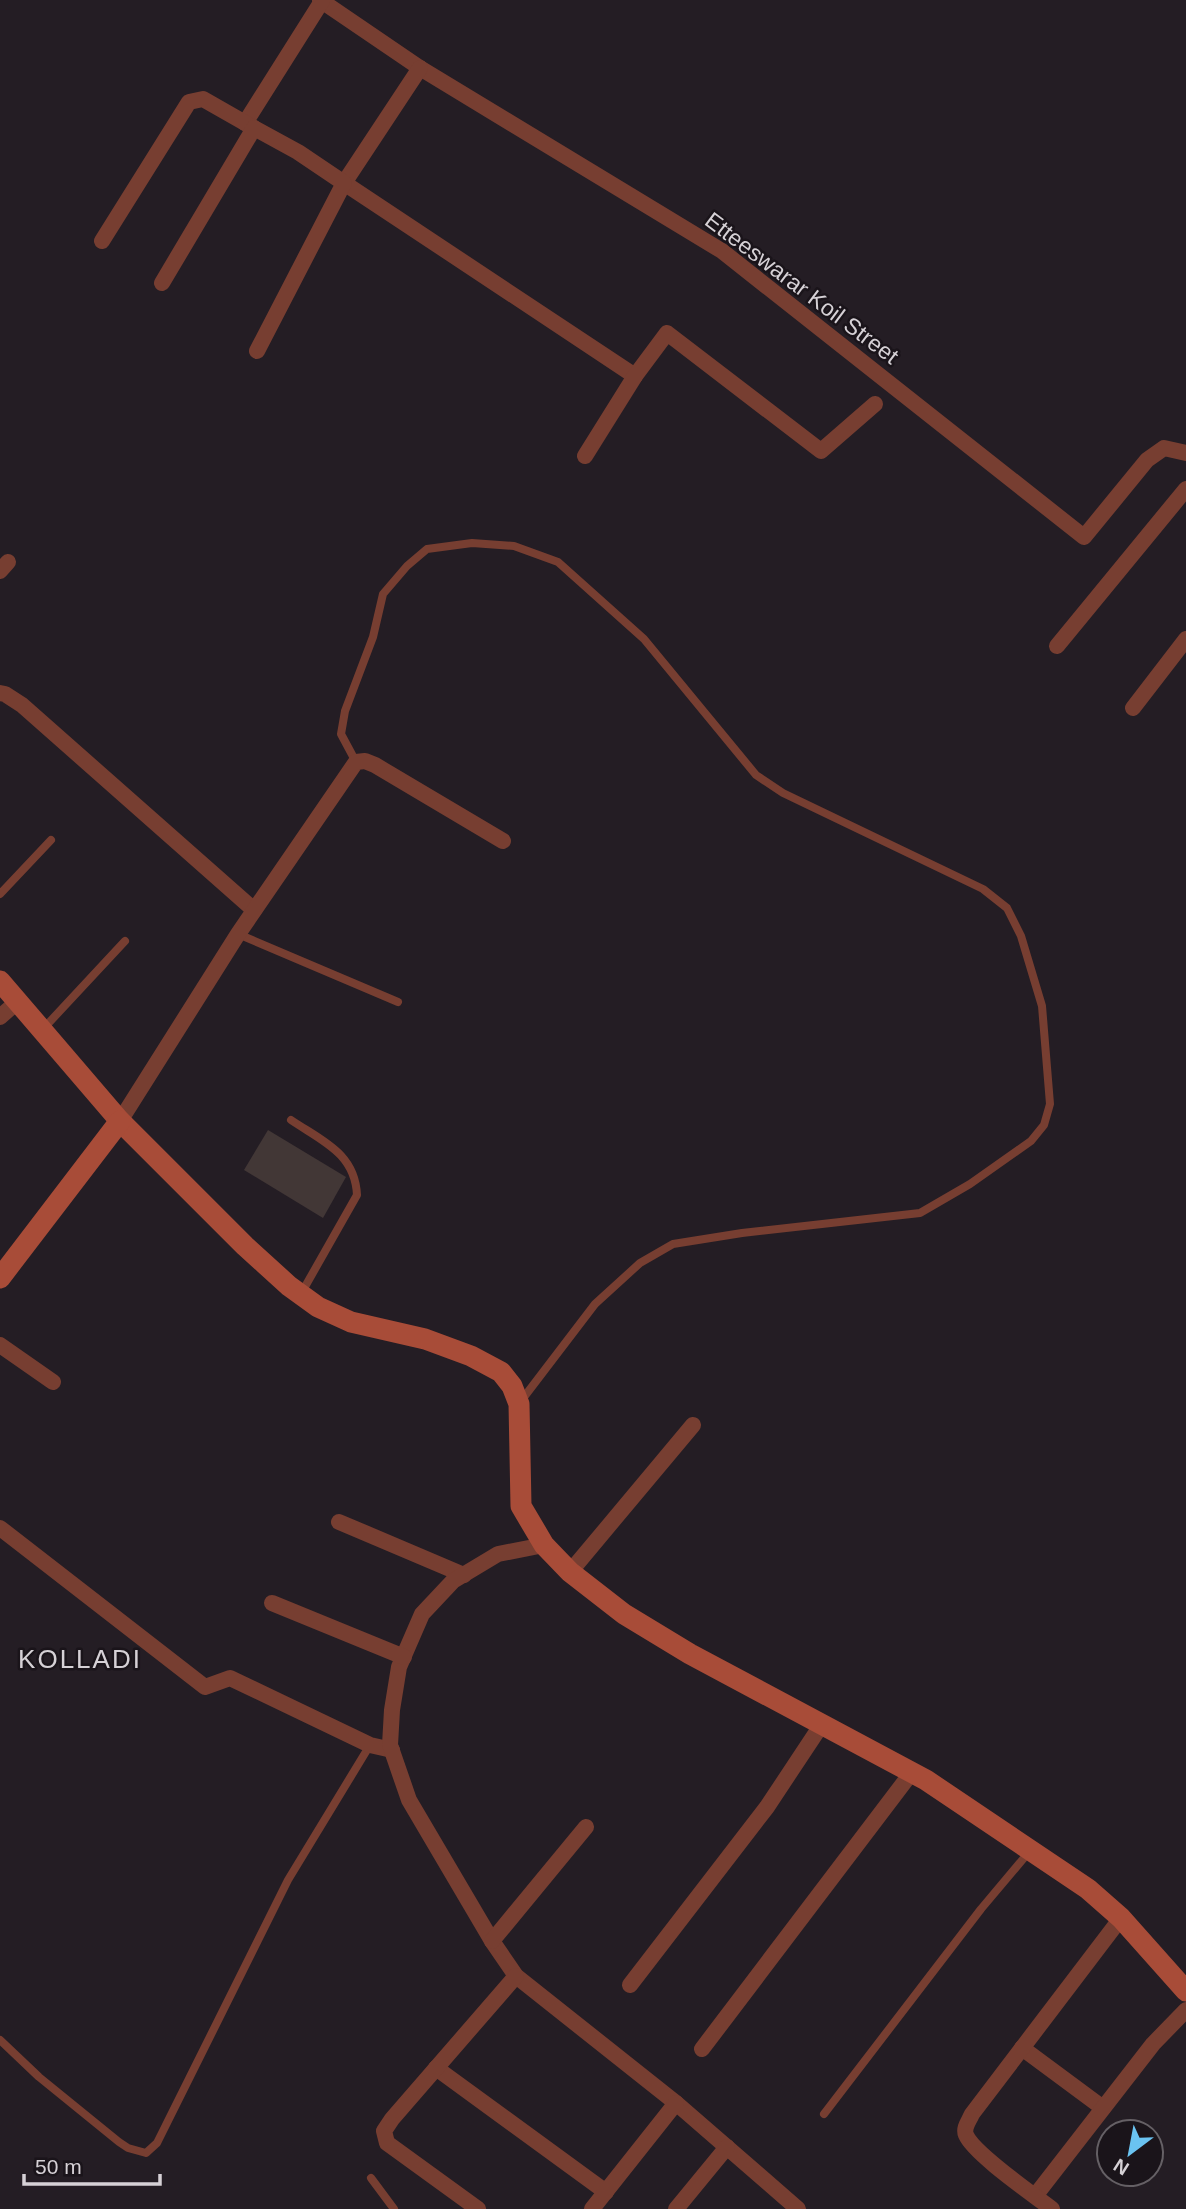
<svg xmlns="http://www.w3.org/2000/svg" width="1186" height="2209" font-family="Arial,sans-serif">
<style>
.building{fill:#423736}
.lines{fill:none;stroke-linecap:round;stroke-linejoin:round}
.lane{stroke:#773e31;stroke-width:8}
.street{stroke:#773e31;stroke-width:16}
.secondary{stroke:#a84c38;stroke-width:21}
.labels{text-anchor:middle;stroke-width:5;stroke-linejoin:round;paint-order:stroke}
.street-label{font-size:23px;fill:#d6d1d6;stroke:#1a141a}
.quarter-label{font-size:26px;letter-spacing:2px;fill:#d6d1d6;stroke:#1a141a}
</style>
<rect width="100%" height="100%" fill="#241d24"/>
<path class="building" d="M268,1130L346,1177L323,1218L244,1170Z"/>
<g class="lines">
<g class="lane">
<path d="M356,762L341,734L345,711L373,637L383,594L407,566L427,549L472,543L514,546L558,562L644,639L756,775L783,793L983,889L1007,908L1021,936L1042,1006L1050,1104L1044,1125L1031,1141L970,1184L920,1213L742,1233L673,1244L640,1263L595,1304L521,1401"/>
<path d="M0,894L51,840"/>
<path d="M238,934L398,1002"/>
<path d="M44,1028L125,941"/>
<path d="M291,1120C322,1141 355,1153 357,1195L302,1292"/>
<path d="M0,2040L39,2077L119,2142L128,2148L146,2153L157,2143L288,1880L370,1745"/>
<path d="M824,2114L981,1909L1029,1852"/>
<path d="M371,2178L394,2209"/>
</g>
<g class="street">
<path d="M320,0L420,68L722,251L1084,537L1147,460L1164,448L1186,453"/>
<path d="M420,68L344,183L635,376"/>
<path d="M245,123L322,1"/>
<path d="M102,241L189,102L203,99L254,128"/>
<path d="M162,283L254,128L298,152L344,183L257,351"/>
<path d="M585,456L635,376L667,333L821,451L875,404"/>
<path d="M0,571L8,562"/>
<path d="M1057,646L1186,489"/>
<path d="M0,693L5,694L22,705L254,910"/>
<path d="M1133,708L1186,639"/>
<path d="M0,1017L17,1002"/>
<path d="M120,1121L238,934L356,762L365,761L375,765L503,841"/>
<path d="M0,1345L53,1382"/>
<path d="M339,1522L464,1575"/>
<path d="M0,1528L205,1687L230,1678L370,1745L392,1750"/>
<path d="M544,1545L498,1554L453,1581L422,1614L399,1667L392,1710L390,1745L409,1800L492,1941L516,1976L676,2103L798,2209"/>
<path d="M570,1572L693,1425"/>
<path d="M272,1603L404,1657"/>
<path d="M492,1941L586,1827"/>
<path d="M630,1985L767,1807L822,1724"/>
<path d="M1022,2048L1103,2108"/>
<path d="M702,2049L912,1772"/>
<path d="M436,2068L606,2192"/>
<path d="M1035,2196L1153,2044L1186,2010"/>
<path d="M478,2209L387,2143L384,2131L392,2119L516,1976"/>
<path d="M592,2209L676,2103"/>
<path d="M676,2209L727,2147"/>
<path d="M1052,2209C1034,2195 974,2154 966,2135C963,2128 969,2121 972,2114L1121,1918"/>
</g>
<g class="secondary">
<path d="M0,981L120,1121L245,1246L289,1286L318,1307L351,1322L425,1339L471,1356L501,1372L512,1386L519,1404L521,1506L544,1545L570,1572L624,1614L690,1654L926,1780L1088,1889L1121,1918L1186,1991"/>
<path d="M0,1278L120,1121"/>
</g>
</g>
<g class="labels">
<g class="street-label">
<text transform="translate(802 288) rotate(37)" y="8">Etteeswarar Koil Street</text>
</g>
<g class="quarter-label">
<text x="80" y="1668">KOLLADI</text>
</g>
</g>
<g transform="translate(1130 2153) rotate(212)"><circle r="33" fill="#1a141a" stroke="#656065" stroke-width="2"/>
<path d="M0-5L12 26L0 18L-12 26Z" fill="#6ac3f1"/>
<text y="-10" font-size="19" font-weight="bold" text-anchor="middle" fill="#d6d1d6">N</text>
</g>
<path d="M24 2174v10h136v-10" fill="none" stroke="#d6d1d6" stroke-width="3.5"/>
<text x="35" y="2174" font-size="21" fill="#d6d1d6" stroke="#1a141a" stroke-width="5" paint-order="stroke">50 m</text>
</svg>
